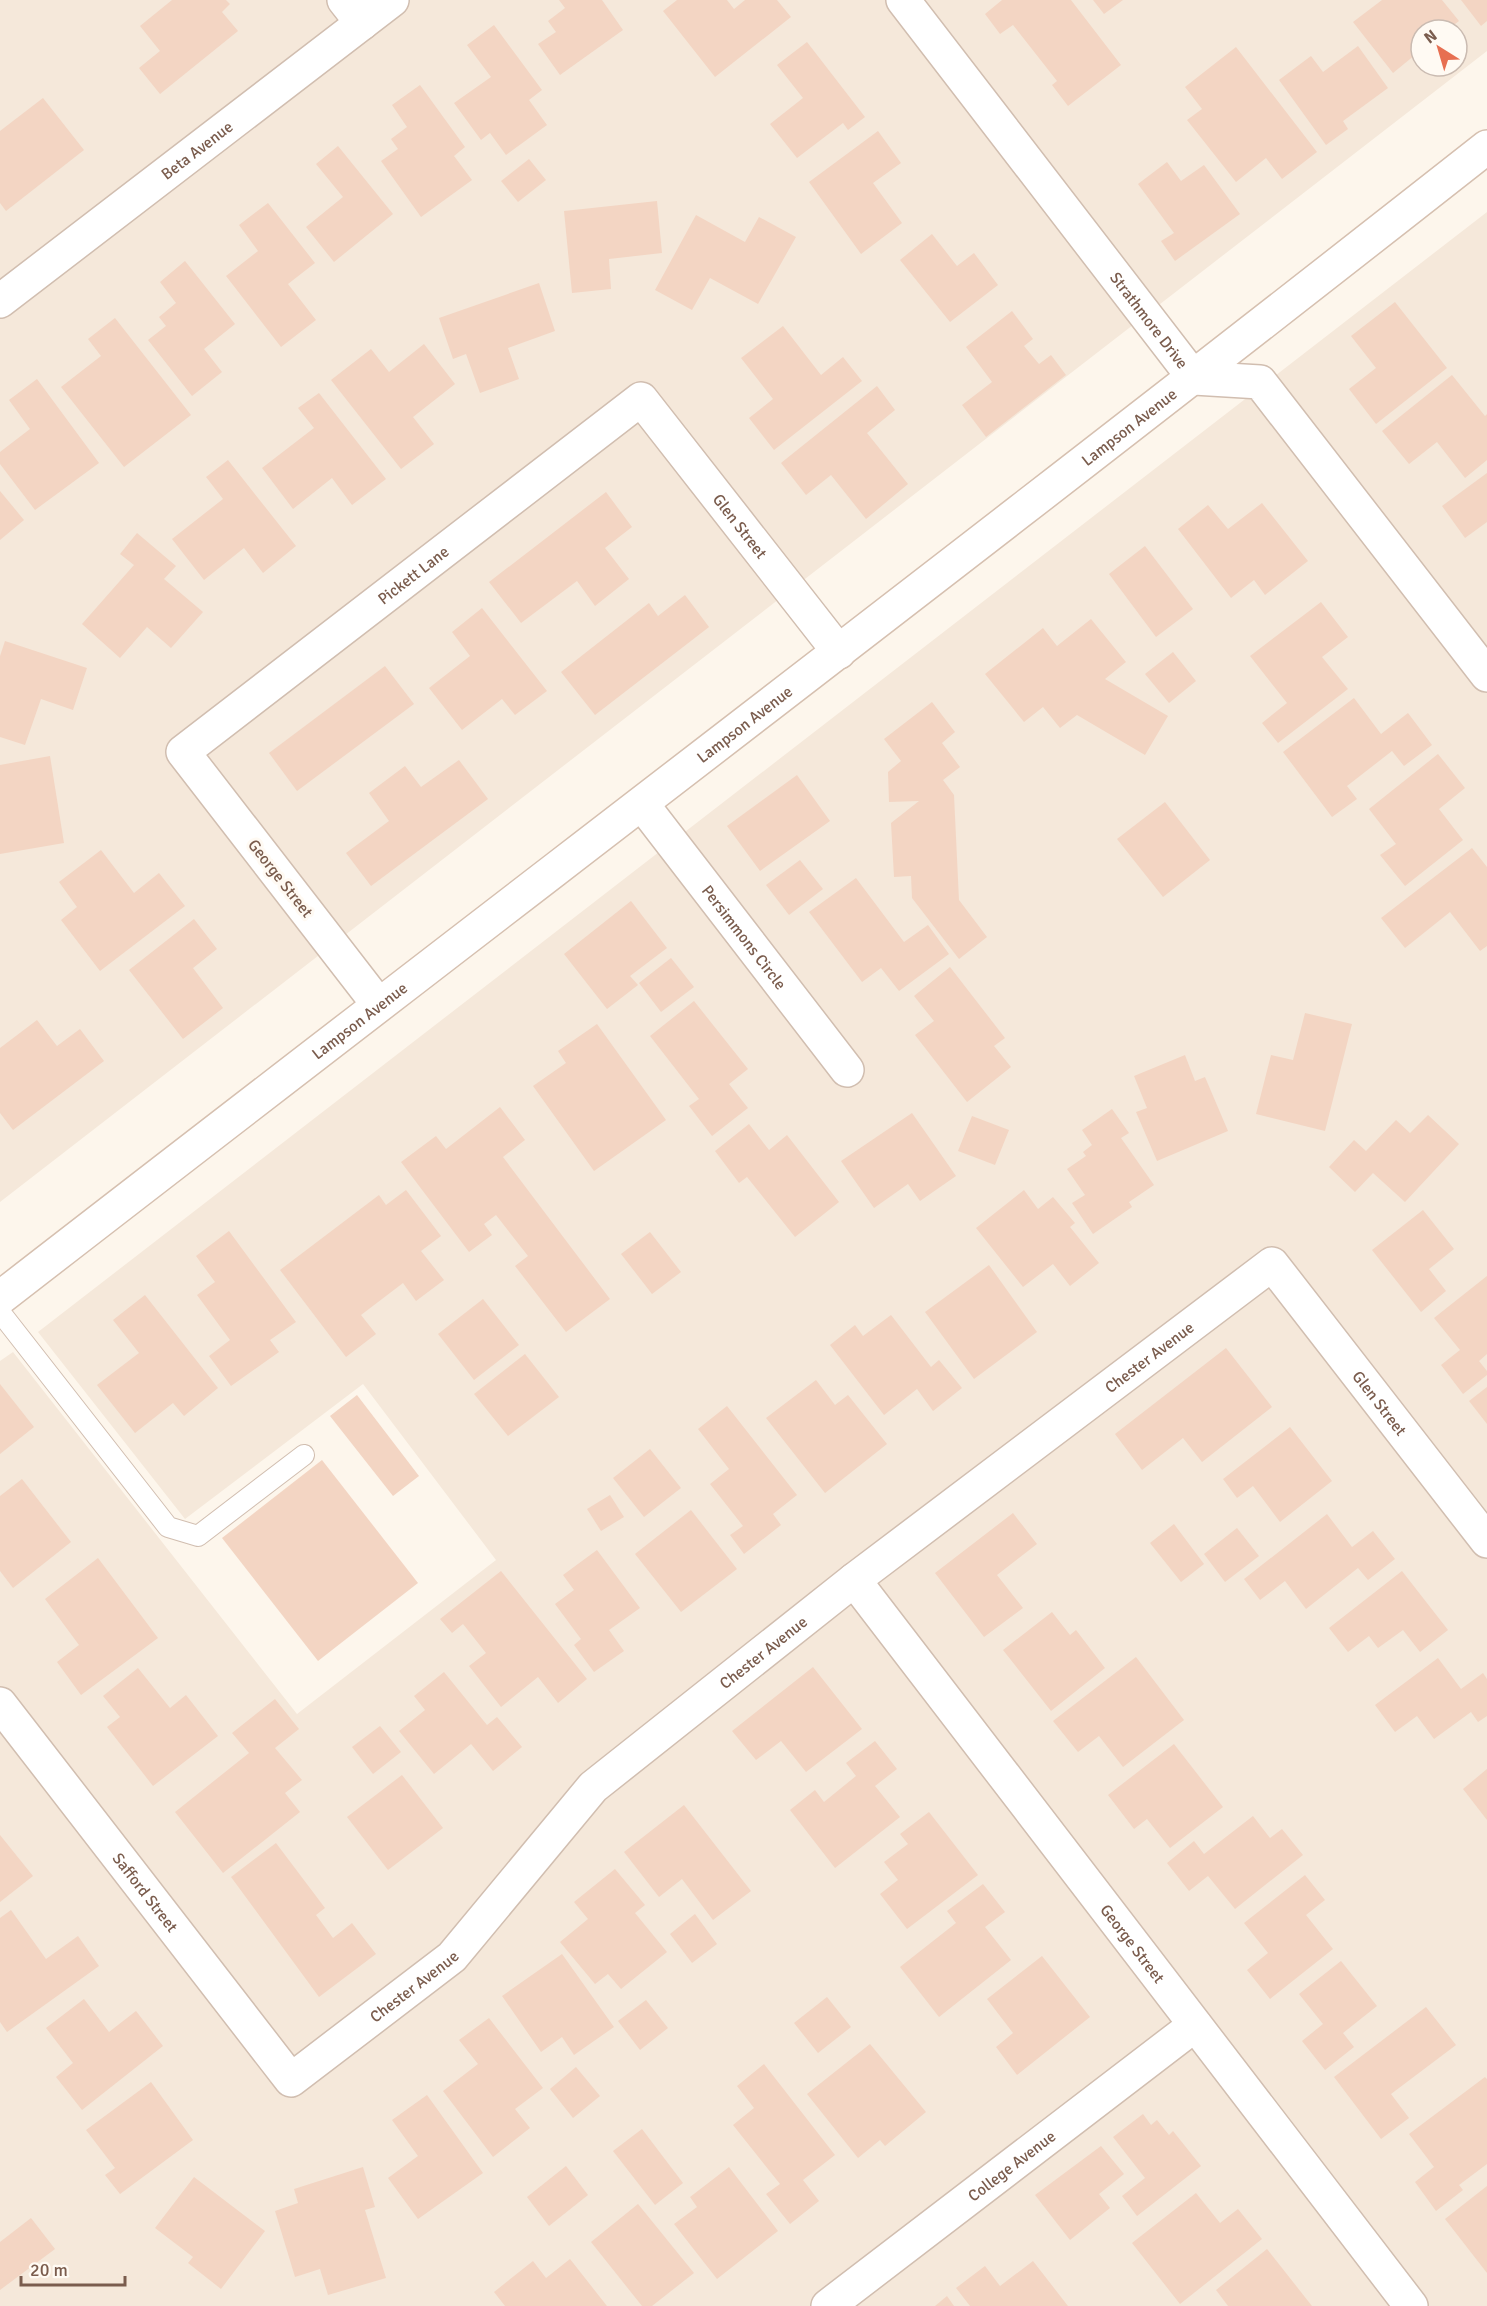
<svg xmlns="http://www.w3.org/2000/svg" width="1487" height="2306" font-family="Signika,sans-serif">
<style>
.residential{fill:#f5e8da;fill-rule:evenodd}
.building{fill:#f3d5c3}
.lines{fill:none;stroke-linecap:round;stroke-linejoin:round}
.lane-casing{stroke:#d1beb0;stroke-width:22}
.street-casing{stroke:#d1beb0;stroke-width:36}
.secondary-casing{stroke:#d6c0b0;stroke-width:36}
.lane{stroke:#fff;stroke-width:20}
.street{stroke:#fff;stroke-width:33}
.secondary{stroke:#fff;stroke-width:33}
.labels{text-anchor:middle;stroke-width:6;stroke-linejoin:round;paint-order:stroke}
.street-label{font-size:16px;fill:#7a5c4d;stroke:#fffaf3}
</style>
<rect width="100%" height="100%" fill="#fdf6ec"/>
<g class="residential">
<path d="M0,0H1487V51L0,1202ZM1421,30H1457V66H1421Z"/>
<path d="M1487,212V2306H0V1361L13,1352L297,1714L496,1560L363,1384L185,1519L38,1332Z"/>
</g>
<g class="building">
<path d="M172,0H226L230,4L222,12L238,31L160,94L139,68L160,51L140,26Z"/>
<path d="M559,0H602L623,30L560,75L538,44L556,32L548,21L565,8Z"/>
<path d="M677,0H727L734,9L745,0H777L791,17L715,77L663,11Z"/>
<path d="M1002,0H1071L1121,65L1068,106L1052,85L1057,81L1013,25L1000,34L985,14Z"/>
<path d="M1093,0H1123L1104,14Z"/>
<path d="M1382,0H1442L1459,21L1447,30H1421V50L1393,73L1353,22Z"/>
<path d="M1461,0H1487V21L1481,26Z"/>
<path d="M494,25L542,90L529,100L547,125L506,155L490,133L481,140L454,103L491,77L467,45Z"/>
<path d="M807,42L865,117L848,130L843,123L797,158L770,124L803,98L777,65Z"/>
<path d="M1358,46L1388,88L1343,121L1348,129L1326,145L1279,80L1311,56L1323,72Z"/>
<path d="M1236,47L1317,152L1282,179L1266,158L1236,182L1187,120L1202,109L1185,87Z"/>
<path d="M420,85L465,147L454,156L472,180L421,217L381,161L398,149L391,139L407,127L392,105Z"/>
<path d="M43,98L84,150L6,211L0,203V131Z"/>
<path d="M878,131L901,163L873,183L902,223L861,254L809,182Z"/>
<path d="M338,146L393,214L334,262L306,227L343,197L316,164Z"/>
<path d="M529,159L546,180L518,202L501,181Z"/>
<path d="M1167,162L1181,181L1204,165L1240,214L1175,261L1161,241L1174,233L1138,184Z"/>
<path d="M657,201L662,253L609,259L611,289L572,293L564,211Z"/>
<path d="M268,203L315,263L288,284L316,320L281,347L226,276L258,251L239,225Z"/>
<path d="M696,215L745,242L759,217L796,237L758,304L710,278L692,310L655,290Z"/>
<path d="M932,234L957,266L974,253L998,285L950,322L900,260Z"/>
<path d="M185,261L235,324L204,349L222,372L192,396L148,340L166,326L159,317L176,303L160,282Z"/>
<path d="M539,283L555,331L508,348L519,379L480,393L466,354L453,359L439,318Z"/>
<path d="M1395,302L1447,368L1376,424L1349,389L1376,368L1351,336Z"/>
<path d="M1012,311L1033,339L1024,346L1039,364L1051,355L1066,375L986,437L962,405L992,382L966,347Z"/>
<path d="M115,318L191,415L124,467L61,387L101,356L88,339Z"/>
<path d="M783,326L821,375L843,357L862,381L774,450L749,418L773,399L741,358Z"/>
<path d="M424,344L455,384L413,417L434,444L401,469L331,380L371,349L389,372Z"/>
<path d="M1452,375L1485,416L1487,414V460L1465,478L1437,442L1409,464L1382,431Z"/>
<path d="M37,379L99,463L35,510L0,464V452L30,429L9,400Z"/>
<path d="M877,386L895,410L867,433L908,484L866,519L831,475L806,495L781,463Z"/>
<path d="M319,393L386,479L352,505L332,478L293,509L262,468L314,428L298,408Z"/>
<path d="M228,460L296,546L263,573L244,548L204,580L172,539L223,499L206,477Z"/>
<path d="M1487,473V522L1465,538L1442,506Z"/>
<path d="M0,491L24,520L0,540Z"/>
<path d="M606,492L632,527L605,548L629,579L595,606L577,581L521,623L489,582Z"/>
<path d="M1262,503L1308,561L1265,595L1254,580L1231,598L1178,529L1208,505L1228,529Z"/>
<path d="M137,533L176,566L164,579L203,612L171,648L147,627L120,658L82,624L134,565L120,554Z"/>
<path d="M1145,546L1193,609L1156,637L1109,574Z"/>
<path d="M685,595L709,627L595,715L561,672L649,603L658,616Z"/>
<path d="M1321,602L1348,637L1322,657L1348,689L1278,743L1262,723L1287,703L1250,656Z"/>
<path d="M482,608L547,691L515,715L502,699L462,730L429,688L470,656L452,632Z"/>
<path d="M1091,619L1126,662L1105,679L1168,716L1145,755L1077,715L1060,728L1043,707L1024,722L985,674L1043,628L1057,646Z"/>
<path d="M5,641L87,668L73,710L41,699L25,745L0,737V656Z"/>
<path d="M1173,652L1196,681L1169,703L1145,674Z"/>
<path d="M385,666L414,704L297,791L269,753Z"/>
<path d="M1354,698L1381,734L1408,713L1432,745L1404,766L1392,751L1347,786L1357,799L1332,817L1283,752Z"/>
<path d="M932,702L955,732L942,743L960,767L943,780L954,795L959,900L987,937L959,959L912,898L911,876L894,877L891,823L919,801L889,802L888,772L901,761L884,739Z"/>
<path d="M1438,754L1465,788L1439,809L1463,840L1405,886L1380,855L1396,844L1369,809Z"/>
<path d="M50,756L64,843L0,854V765Z"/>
<path d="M459,760L488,799L371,886L346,853L389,821L369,793L405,766L421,787Z"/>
<path d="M797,775L830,821L760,871L727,826Z"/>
<path d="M1165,802L1210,860L1163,897L1117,839Z"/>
<path d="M1472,848L1487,867V946L1480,951L1450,912L1405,948L1381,918Z"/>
<path d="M101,850L134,893L159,873L185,906L100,971L61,920L77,907L59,882Z"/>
<path d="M800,860L823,889L789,915L766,885Z"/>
<path d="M856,878L904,942L928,925L949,954L899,991L881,968L862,982L809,912Z"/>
<path d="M631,901L667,948L630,976L638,985L607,1009L564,954Z"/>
<path d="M194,919L217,949L193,968L223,1008L183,1039L129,970Z"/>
<path d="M671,958L694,987L661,1012L639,983Z"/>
<path d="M950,967L1005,1038L994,1046L1011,1067L967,1102L915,1035L934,1021L914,996Z"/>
<path d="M694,1001L748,1069L729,1084L748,1108L712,1136L689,1106L699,1099L650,1036Z"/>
<path d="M1305,1013L1352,1024L1325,1131L1256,1114L1271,1055L1293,1060Z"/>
<path d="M37,1020L57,1046L80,1029L104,1061L13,1130L0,1113V1048Z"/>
<path d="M597,1024L666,1120L594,1171L533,1086L566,1063L558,1051Z"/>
<path d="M1185,1055L1195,1081L1205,1077L1228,1131L1157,1161L1136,1112L1147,1108L1134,1076Z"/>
<path d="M500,1107L525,1140L503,1157L610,1299L566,1332L515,1266L528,1256L496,1215L484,1224L492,1235L469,1252L401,1162L436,1136L446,1149Z"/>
<path d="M1112,1109L1129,1133L1121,1138L1154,1185L1129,1202L1132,1207L1093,1234L1072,1203L1085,1195L1067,1169L1086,1156L1083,1152L1092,1145L1082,1130Z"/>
<path d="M912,1113L956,1176L920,1201L908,1184L874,1208L841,1161Z"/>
<path d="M1428,1115L1459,1144L1405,1202L1373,1173L1355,1192L1329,1167L1354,1140L1366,1151L1396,1120L1410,1133Z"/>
<path d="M972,1116L1009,1130L995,1165L958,1151Z"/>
<path d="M749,1124L769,1150L787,1135L839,1202L795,1237L747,1177L739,1183L715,1151Z"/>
<path d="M406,1190L441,1236L421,1251L444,1280L416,1301L403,1283L361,1315L376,1334L346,1357L280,1270L379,1195L386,1205Z"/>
<path d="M1024,1190L1038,1209L1053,1197L1075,1223L1070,1227L1099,1263L1070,1286L1053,1264L1023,1287L976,1228Z"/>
<path d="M1423,1210L1454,1249L1429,1269L1446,1291L1421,1312L1372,1250Z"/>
<path d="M229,1231L296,1322L270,1340L279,1352L231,1386L209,1356L230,1340L197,1295L215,1282L196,1256Z"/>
<path d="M650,1232L681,1272L652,1294L621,1254Z"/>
<path d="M989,1265L1037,1332L974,1379L925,1312Z"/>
<path d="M1487,1276V1354L1479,1361L1487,1371V1375L1463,1394L1441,1365L1460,1350L1434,1318Z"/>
<path d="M145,1295L218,1388L184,1416L173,1403L135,1433L97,1385L139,1353L113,1320Z"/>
<path d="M483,1299L519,1345L474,1380L438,1334Z"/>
<path d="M891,1315L931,1367L939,1360L962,1388L933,1411L917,1389L884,1415L830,1345L855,1325L863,1336Z"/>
<path d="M1226,1348L1272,1407L1202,1462L1183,1438L1142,1470L1115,1434Z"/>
<path d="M525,1354L559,1397L508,1436L474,1394Z"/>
<path d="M816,1380L835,1405L848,1395L887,1444L825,1493L766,1418Z"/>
<path d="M0,1384L34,1427L0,1454Z"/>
<path d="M1487,1387V1424L1469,1401Z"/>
<path d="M357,1395L419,1476L393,1496L330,1416Z"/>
<path d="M727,1406L797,1495L773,1514L781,1525L744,1554L730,1535L743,1526L710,1484L729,1469L698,1429Z"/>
<path d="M1290,1427L1332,1481L1280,1522L1253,1486L1237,1498L1223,1479Z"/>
<path d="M650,1449L681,1488L644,1517L613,1478Z"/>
<path d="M322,1460L418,1583L318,1661L222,1538Z"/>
<path d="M22,1479L71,1542L13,1588L0,1571V1496Z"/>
<path d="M610,1495L624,1517L601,1531L587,1509Z"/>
<path d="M691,1510L737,1569L681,1612L635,1554Z"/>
<path d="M1013,1513L1037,1544L997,1575L1023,1608L984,1637L935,1573Z"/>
<path d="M1327,1514L1352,1547L1373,1531L1395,1559L1368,1580L1358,1568L1306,1609L1285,1581L1260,1600L1244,1579Z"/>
<path d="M1174,1524L1204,1564L1181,1582L1150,1543Z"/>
<path d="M1237,1528L1259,1556L1225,1582L1204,1554Z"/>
<path d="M597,1550L640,1608L609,1630L624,1651L594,1672L574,1645L581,1639L555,1604L574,1590L563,1575Z"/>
<path d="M98,1558L158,1638L81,1695L57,1662L79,1645L45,1599Z"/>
<path d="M501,1571L587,1679L558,1703L538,1677L501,1707L469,1666L486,1653L463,1624L452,1633L440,1619Z"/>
<path d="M1402,1571L1448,1630L1420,1652L1403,1630L1378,1648L1369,1636L1348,1652L1329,1628Z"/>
<path d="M1052,1612L1070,1635L1076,1630L1105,1668L1051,1711L1003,1650Z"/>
<path d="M1136,1657L1184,1720L1123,1767L1099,1736L1078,1752L1053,1721Z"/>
<path d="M1438,1658L1461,1689L1483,1673L1487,1679V1716L1478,1722L1471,1712L1434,1739L1417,1716L1395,1732L1375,1705Z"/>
<path d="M813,1667L862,1729L806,1772L781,1741L756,1760L732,1731Z"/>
<path d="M138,1668L170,1708L186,1695L218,1736L153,1786L107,1727L120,1717L103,1696Z"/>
<path d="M444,1672L487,1725L497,1717L522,1747L493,1771L471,1744L434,1774L399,1731L425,1710L414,1696Z"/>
<path d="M275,1699L299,1729L275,1748L302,1780L285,1793L300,1812L223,1873L175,1812L249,1753L232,1733Z"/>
<path d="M380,1726L401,1752L373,1774L352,1747Z"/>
<path d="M875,1741L897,1769L875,1786L900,1817L835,1868L790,1810L815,1790L824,1802L856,1776L846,1763Z"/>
<path d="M1174,1744L1223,1807L1170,1848L1147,1819L1134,1829L1108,1795Z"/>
<path d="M1487,1769V1820L1463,1789Z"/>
<path d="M402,1775L443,1828L388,1870L347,1817Z"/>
<path d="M684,1805L751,1891L713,1920L682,1879L659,1897L624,1852Z"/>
<path d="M929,1812L978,1875L907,1929L880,1894L898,1880L884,1862L908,1844L900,1834Z"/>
<path d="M1253,1816L1270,1838L1282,1829L1303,1855L1235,1909L1208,1876L1189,1891L1167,1863L1194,1841L1204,1854Z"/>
<path d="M0,1835L33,1876L0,1902Z"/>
<path d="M276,1843L325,1908L316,1915L333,1938L352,1923L376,1954L319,1997L231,1877Z"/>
<path d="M615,1869L645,1905L635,1913L667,1952L621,1989L608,1974L595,1984L560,1942L588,1919L574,1902Z"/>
<path d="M1305,1875L1325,1900L1306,1915L1333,1949L1270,1999L1247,1970L1268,1953L1244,1923Z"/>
<path d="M983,1884L1005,1912L985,1927L1011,1960L939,2017L900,1967L956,1923L947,1911Z"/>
<path d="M11,1910L46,1959L78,1936L99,1966L7,2032L0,2022V1918Z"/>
<path d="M695,1914L717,1944L692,1963L670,1934Z"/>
<path d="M562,1954L614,2027L574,2055L562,2037L541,2052L502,1996Z"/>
<path d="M1042,1956L1090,2017L1017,2075L996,2047L1013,2033L987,1999Z"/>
<path d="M1341,1961L1377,2006L1343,2033L1354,2047L1325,2070L1302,2041L1323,2024L1299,1994Z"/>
<path d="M827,1997L851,2027L818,2053L794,2023Z"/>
<path d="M84,1999L109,2032L136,2011L163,2046L82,2110L56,2077L73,2063L46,2028Z"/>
<path d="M646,2000L668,2028L640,2050L618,2021Z"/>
<path d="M1426,2007L1456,2045L1391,2094L1409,2118L1381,2139L1334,2077Z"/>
<path d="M489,2018L543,2088L515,2109L530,2128L493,2157L443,2091L478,2064L459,2040Z"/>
<path d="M870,2044L926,2112L885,2146L880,2140L858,2158L807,2094Z"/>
<path d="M764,2064L835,2155L803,2180L819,2201L790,2224L766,2194L780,2184L733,2125L754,2108L737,2086Z"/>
<path d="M576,2067L600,2096L573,2118L550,2089Z"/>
<path d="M1485,2077L1487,2079V2164L1459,2185L1463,2190L1436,2211L1415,2182L1434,2167L1409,2134Z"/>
<path d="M151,2082L193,2140L120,2194L105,2175L115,2168L86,2130Z"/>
<path d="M427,2095L483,2173L418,2219L388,2178L418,2156L392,2120Z"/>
<path d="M1143,2114L1151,2125L1157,2120L1169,2135L1173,2131L1201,2166L1137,2216L1122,2196L1145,2178L1113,2137Z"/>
<path d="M642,2129L683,2183L655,2205L613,2151Z"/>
<path d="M1101,2146L1124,2174L1099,2194L1110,2208L1070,2240L1035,2195Z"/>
<path d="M566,2166L588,2195L549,2226L527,2197Z"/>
<path d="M363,2167L375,2207L365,2210L386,2278L328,2295L320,2269L295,2277L275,2211L298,2203L294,2189Z"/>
<path d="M729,2167L778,2231L717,2279L674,2224L697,2207L690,2197Z"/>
<path d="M194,2177L265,2231L221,2289L188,2263L193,2257L155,2228Z"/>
<path d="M1487,2186V2273L1445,2219Z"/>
<path d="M1196,2193L1220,2223L1238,2209L1262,2239L1180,2304L1132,2243Z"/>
<path d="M638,2204L694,2273L652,2306H642L591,2242Z"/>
<path d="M31,2218L55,2249L0,2290V2242Z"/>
<path d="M1267,2249L1312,2306H1228L1216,2290Z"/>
<path d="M570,2259L607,2306H505L494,2292L533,2261L546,2278Z"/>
<path d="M1033,2261L1068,2306H970L956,2288L985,2266L1000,2286Z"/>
<path d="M947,2296L954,2306H935Z"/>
</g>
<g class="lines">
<g class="lane-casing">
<path id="lane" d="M0,1312L168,1527L198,1536L304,1455"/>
</g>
<g class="street-casing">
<g id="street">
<path d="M344,0L362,23"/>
<path id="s1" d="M903,0L1194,378L1260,382L1487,675"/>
<path id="s2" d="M0,301L392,0"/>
<path id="s3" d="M642,804L847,1070"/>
<path id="s4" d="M378,1004L183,752L641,399L839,652"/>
<path id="s5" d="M854,1580L1411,2306"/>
<path id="s6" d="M0,1704L291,2080L452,1957L593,1787L854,1580L1272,1264L1487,1541"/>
<path id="s7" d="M828,2306L1195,2025"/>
</g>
</g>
<g class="secondary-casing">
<g id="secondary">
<path id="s8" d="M0,1298C495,914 994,535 1487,147"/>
</g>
</g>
<use href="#lane" class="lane"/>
<use href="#street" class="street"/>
<use href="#secondary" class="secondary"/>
</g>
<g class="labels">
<g class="street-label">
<text dy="6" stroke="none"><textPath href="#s2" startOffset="248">Beta Avenue</textPath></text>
<text dy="6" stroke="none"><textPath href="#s1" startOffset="404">Strathmore Drive</textPath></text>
<text dy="6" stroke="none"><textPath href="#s8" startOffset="1426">Lampson Avenue</textPath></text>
<text dy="6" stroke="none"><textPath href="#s4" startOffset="1058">Glen Street</textPath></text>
<text dy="6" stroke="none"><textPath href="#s4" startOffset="609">Pickett Lane</textPath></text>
<text dy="6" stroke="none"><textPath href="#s8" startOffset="940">Lampson Avenue</textPath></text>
<text transform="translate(281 878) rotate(52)" y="6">George Street</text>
<text dy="6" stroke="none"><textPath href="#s3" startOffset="168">Persimmons Circle</textPath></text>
<text dy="6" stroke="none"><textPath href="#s8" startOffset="454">Lampson Avenue</textPath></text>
<text dy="6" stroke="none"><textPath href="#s6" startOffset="1602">Chester Avenue</textPath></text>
<text dy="6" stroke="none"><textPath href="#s6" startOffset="1932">Glen Street</textPath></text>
<text dy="6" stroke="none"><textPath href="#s6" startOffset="1116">Chester Avenue</textPath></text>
<text dy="6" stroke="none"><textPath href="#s6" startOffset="238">Safford Street</textPath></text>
<text dy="6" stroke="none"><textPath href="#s5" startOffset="458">George Street</textPath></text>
<text dy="6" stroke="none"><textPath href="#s6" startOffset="630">Chester Avenue</textPath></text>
<text dy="6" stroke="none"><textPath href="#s7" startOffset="231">College Avenue</textPath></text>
</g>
</g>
<g transform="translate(1439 48) rotate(323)"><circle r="28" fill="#fffaf3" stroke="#cabbb1" stroke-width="1.5"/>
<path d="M0-4.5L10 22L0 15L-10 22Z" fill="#e76f51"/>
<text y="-9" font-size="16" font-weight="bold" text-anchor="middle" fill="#7a5c4d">N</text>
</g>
<path d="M21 2276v9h104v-9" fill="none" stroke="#7a5c4d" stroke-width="3"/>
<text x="30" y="2276" font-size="18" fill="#7a5c4d" stroke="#fffaf3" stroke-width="4.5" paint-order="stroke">20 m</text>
</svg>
